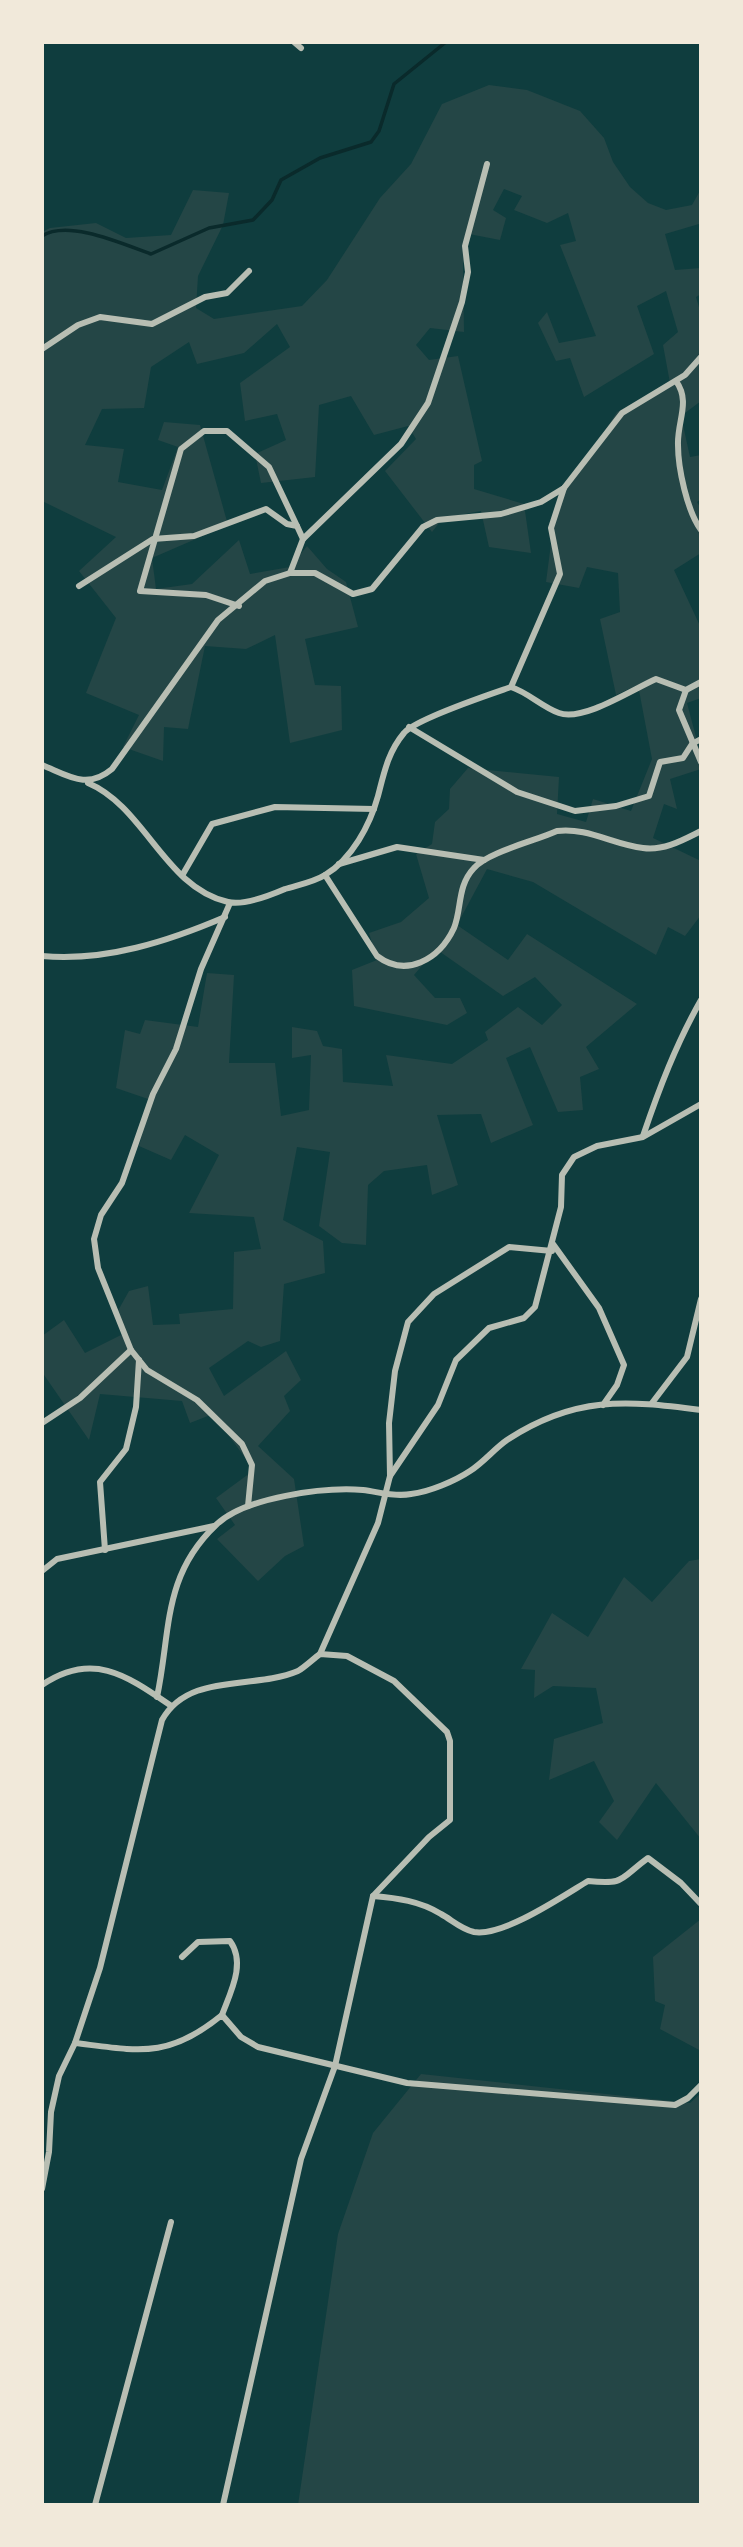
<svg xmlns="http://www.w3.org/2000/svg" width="743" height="2547" font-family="Montserrat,sans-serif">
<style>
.green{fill:#244646}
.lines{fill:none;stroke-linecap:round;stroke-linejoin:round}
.stream{stroke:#0a2a2b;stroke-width:3.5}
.minor{stroke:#b8beb3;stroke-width:6}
</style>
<rect width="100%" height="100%" fill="#0f3d3e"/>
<g class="green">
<path d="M489,85L527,90L580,111L604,138L613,162L630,187L648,203L666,210L692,205L701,189V227L699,224L665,234L675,270L701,268V294L696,297L701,314V401L681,416L690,457L701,455V499L697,502L701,509V553L674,570L701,628V698L687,703L701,756V769L670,779L677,809L664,804L653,838L701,861V915L685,936L668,927L656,955L533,882L487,869L457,925L508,960L527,934L637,1004L586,1047L599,1069L580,1077L583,1110L558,1112L530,1047L506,1058L533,1125L491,1143L481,1114L437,1115L458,1185L432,1195L427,1165L384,1171L368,1185L366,1245L342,1243L319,1226L330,1152L297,1147L283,1220L323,1241L325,1273L284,1284L280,1341L261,1347L248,1341L209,1368L224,1396L286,1351L301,1380L284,1396L290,1411L258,1446L294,1479L304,1546L285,1556L258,1581L217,1539L235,1525L216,1498L254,1470L213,1414L190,1423L182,1401L100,1394L89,1440L42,1372V1336L64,1320L85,1353L125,1333L115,1316L129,1291L148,1286L153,1325L180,1324L179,1314L233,1309L234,1252L261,1249L254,1217L189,1213L219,1155L185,1135L171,1160L139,1146L151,1100L116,1088L125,1030L140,1034L145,1020L198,1027L207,973L234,975L229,1063H275L281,1116L309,1110L311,1055L292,1058V1027L317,1031L323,1046L342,1049L343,1082L393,1086L386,1055L452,1064L488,1040L485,1032L518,1007L542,1025L562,1005L535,977L503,996L436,949L414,975L435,998H460L467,1013L447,1025L354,1006L352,970L377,960L369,933L401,922L429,898L416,854L432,844L435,822L449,809L450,789L468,768L559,777L557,814L586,822L593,799L631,811L652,759L638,685L616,695L600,619L620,612L618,573L587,567L579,588L546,582L556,505L617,412L670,383L663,345L678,332L666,291L637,306L654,354L584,397L570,358L556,361L538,323L547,312L559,343L596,336L560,245L576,241L568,213L547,223L514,210L522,196L504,189L493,210L506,218L500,240L469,234L463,265L464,332L430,328L416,345L429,360L458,356L482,461L474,465V489L524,504L531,553L489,547L481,511L443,518L432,532L385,471L416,439L408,426L374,435L351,396L319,405L315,477L261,483L255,454L286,440L277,414L245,421L240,383L290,347L277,324L244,353L197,364L189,342L151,367L144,408L102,409L85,445L124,449L118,482L162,490L178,447L158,440L164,422L200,425L228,525L152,558L156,589L192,584L239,540L250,574L290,567L307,546L327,569L346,582L358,627L305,639L315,685L341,686L342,730L290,743L275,635L246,649L205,646L188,729L164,727L163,761L123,747L139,715L86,693L116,618L79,571L116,537L42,501V232L50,228L96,223L126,238L171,235L193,190L229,193L223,225L198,276L196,308L214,319L302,306L327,280L380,198L411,164L442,104Z"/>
<path d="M701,1559V1839L656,1783L617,1840L599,1822L614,1801L594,1761L549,1780L554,1739L603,1723L596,1688L553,1686L534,1698L535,1670L521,1669L552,1613L588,1637L624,1577L652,1602L689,1561Z"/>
<path d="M701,1919V2051L660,2029L665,2005L655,2001L653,1957Z"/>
<path d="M421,2074L690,2103L701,2093V2505H298L338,2234L373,2133Z"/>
</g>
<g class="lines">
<path class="stream" d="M42,236C68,219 123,244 151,254L209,228L253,220L272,200L281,180L320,158L371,142L379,131L394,84L446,42"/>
<g class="minor">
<path d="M294,42L301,48"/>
<path d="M42,349L78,325L100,317L152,324L205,297L227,293L249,271"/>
<path d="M676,381C691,402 677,421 678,445C678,468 687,511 701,530"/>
<path d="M290,573L303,539L401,444L428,403L462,302L468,272L465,246L487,164"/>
<path d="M79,586L153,539L194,536L266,509L287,524L297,526L303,539"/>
<path d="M239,606L206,595L140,591L181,449L204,431H227L269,467L297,526"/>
<path d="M511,687L560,574L551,528L564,488"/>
<path d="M686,690L679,710L701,762"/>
<path d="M409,727L517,792L575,811L616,806L649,796L660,762L683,758L692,744L701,739"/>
<path d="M42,765C69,776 87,790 112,769L218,620L265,581L290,573H315L353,594L372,589L423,527L437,520L501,514L541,502L564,488L622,413L685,375L701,357"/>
<path d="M88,783C145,807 165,888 228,902C244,906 271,895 285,889C298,885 314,882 325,875C352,859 370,825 378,796C384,773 388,752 404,733C415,719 491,694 511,687C529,693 542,707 559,713C583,722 633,689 656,679L686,690L701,682"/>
<path d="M339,864L397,847L484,860"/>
<path d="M183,874L212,824L275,807L374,809"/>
<path d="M325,875L377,956C406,978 439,960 454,928C462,908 457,886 474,868C488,852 535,841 557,831C587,827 614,845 643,848C664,851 683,840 701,831"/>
<path d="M230,903L201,969L176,1049L153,1094L122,1183L101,1215L94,1239L98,1268L131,1350L147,1370L197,1400L242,1444L252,1465L248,1506"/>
<path d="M42,956C105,962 169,941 225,917"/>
<path d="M643,1136C659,1089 676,1044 701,1000"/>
<path d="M553,1244L599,1308L624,1365L617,1385L603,1405"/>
<path d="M652,1403L687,1357L701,1299"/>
<path d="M42,1423L80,1398L131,1350"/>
<path d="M390,1476L389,1423L395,1371L408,1322L434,1294L509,1247L552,1251"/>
<path d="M105,1550L100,1482L126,1449L136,1407L139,1360"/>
<path d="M42,1571L57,1559L214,1526"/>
<path d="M320,1654L378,1523L390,1476L438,1405L456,1360L489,1328L524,1318L535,1307L561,1207L562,1175L574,1157L597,1146L643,1137L701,1104"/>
<path d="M42,1685C92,1651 126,1675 170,1705"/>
<path d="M157,1697C171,1632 162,1576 216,1525C245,1497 324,1487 363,1490C379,1492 395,1497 411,1494C429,1492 455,1481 470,1471C484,1462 494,1449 507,1440C574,1396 625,1400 701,1410"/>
<path d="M373,1896C397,1898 420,1901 441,1914C452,1920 461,1929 474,1932C503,1937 563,1896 588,1881C626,1885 619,1879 648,1858L681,1883L701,1904"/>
<path d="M182,1957L198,1942L230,1941C246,1963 231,1991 222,2015"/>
<path d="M75,2043C140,2051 168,2059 222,2015L241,2037L258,2047L407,2083L675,2105L688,2098L701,2085"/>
<path d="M42,2189L49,2152L51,2112L59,2076L75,2043L100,1968L162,1720C189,1672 253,1690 298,1671C305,1667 313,1659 320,1654L347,1656L394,1681L447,1732L450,1741V1820L429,1837L373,1896L335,2066L301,2159L223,2505"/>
<path d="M95,2505L171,2222"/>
</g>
</g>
<rect width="743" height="2547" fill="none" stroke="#f1e9da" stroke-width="88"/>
</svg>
